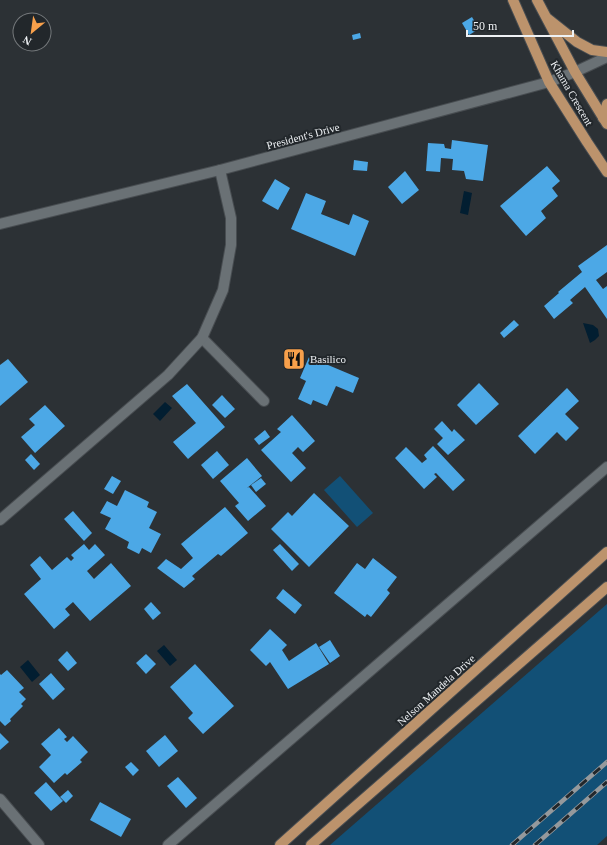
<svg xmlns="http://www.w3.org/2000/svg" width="607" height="845" font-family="'Times New Roman',serif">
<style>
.green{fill:#125076}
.water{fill:#021e31}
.building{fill:#4ca8e6}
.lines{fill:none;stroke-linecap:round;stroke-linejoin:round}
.minor-casing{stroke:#484d51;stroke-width:12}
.major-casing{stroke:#484d51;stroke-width:12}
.minor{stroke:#6a7175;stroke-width:10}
.major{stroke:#bc936c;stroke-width:10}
.rail-casing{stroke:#95999c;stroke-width:4.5}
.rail{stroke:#22272b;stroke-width:3;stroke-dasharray:9;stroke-linecap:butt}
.labels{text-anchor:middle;stroke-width:4;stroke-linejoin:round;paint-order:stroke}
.street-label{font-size:11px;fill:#eef1f4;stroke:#22272b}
.poi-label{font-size:11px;fill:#eef1f4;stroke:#22272b;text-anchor:start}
</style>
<rect width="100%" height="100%" fill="#2c3135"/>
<g class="green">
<path d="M340,476L373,513L357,527L324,490Z"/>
<path d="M607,604V836L597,845H330Z"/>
</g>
<g class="water">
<path d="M464,191L472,193L468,215L460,213Z"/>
<path d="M583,323L593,325L598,329L599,336L595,340L590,343Z"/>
<path d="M165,402L172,408L160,421L153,414Z"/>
<path d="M164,645L177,660L170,666L157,651Z"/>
<path d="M28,660L40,675L32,682L20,667Z"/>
</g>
<g class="building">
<path d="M472,17L479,29L469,35L462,23Z"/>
<path d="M360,33L361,38L353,40L352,35Z"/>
<path d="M452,140L488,145L483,181L466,179L464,171L452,170L453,159L441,158L440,172L426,171L428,143L444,144L445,148L451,149Z"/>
<path d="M354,160L368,162L367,171L353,170Z"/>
<path d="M547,166L560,181L552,188L558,196L541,211L546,218L526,236L500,206Z"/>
<path d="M405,171L419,190L402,204L388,187Z"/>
<path d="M275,179L290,188L278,210L262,201Z"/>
<path d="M306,193L326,201L321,214L349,225L353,214L369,221L355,256L291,229Z"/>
<path d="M607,245V272L596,280L603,289L607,286V319L585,287L570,300L573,303L554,319L544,306L559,293L558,292L582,272L578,266Z"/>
<path d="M514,320L519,325L504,338L500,333Z"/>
<path d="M309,357L359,378L353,393L336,386L327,406L313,400L311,405L298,399L306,381L300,378Z"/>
<path d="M8,359L28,382L0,406V365Z"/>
<path d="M479,383L499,404L476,425L457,405Z"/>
<path d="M187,384L225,427L188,459L173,442L196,423L172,396Z"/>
<path d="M567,388L579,401L565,414L579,428L566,441L557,432L535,454L518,436Z"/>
<path d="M222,395L235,409L225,418L212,405Z"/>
<path d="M45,405L65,426L35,453L21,437L35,425L29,419Z"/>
<path d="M292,415L315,441L303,452L298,447L292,453L306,468L291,482L261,450L281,432L277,429Z"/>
<path d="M442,421L452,432L454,429L465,440L448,455L437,444L443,438L434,429Z"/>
<path d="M265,430L270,437L259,445L254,439Z"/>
<path d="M433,446L465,480L453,491L436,473L434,474L437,477L424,489L395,458L406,447L422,463L427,459L424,455Z"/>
<path d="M217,451L229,465L213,479L201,465Z"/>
<path d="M31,454L40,464L34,470L25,460Z"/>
<path d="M247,458L262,476L247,488L249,487L266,506L248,521L235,506L239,503L220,481Z"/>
<path d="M112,476L121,481L113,494L104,489Z"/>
<path d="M261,478L266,484L256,492L251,485Z"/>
<path d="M125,490L149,502L147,507L157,512L149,528L161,534L151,553L142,548L139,554L127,548L129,542L105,529L111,518L100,513L107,501L117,506Z"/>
<path d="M314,493L349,526L309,567L271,529L288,512L292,516Z"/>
<path d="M225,507L248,533L221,556L218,554L192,576L195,579L184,588L157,568L166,559L181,569L193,558L181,544Z"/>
<path d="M73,511L92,533L84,541L64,519Z"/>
<path d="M84,544L89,550L95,544L105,555L87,571L94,579L111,563L131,586L90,621L73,602L65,609L70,615L54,629L24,594L41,579L30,565L40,556L52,570L67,557L71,561L74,558L71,555Z"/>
<path d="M280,544L299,564L292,571L273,550Z"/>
<path d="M373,558L397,577L387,590L390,593L371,617L367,614L365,617L334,593L357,563L365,569Z"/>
<path d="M283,589L302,605L295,614L276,598Z"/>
<path d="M151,602L161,613L153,620L144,609Z"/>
<path d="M270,629L287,645L282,650L289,661L316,643L329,664L288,689L270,662L266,666L250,650Z"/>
<path d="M330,640L340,656L330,663L319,647Z"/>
<path d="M67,651L77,663L68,671L58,660Z"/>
<path d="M146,654L156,664L146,674L136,663Z"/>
<path d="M195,664L234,706L203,734L188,718L193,713L170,687Z"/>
<path d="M7,670L24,688L19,692L26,699L21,704L23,706L10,719L11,721L5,726L0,721V674L1,675Z"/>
<path d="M51,673L65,689L53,700L39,684Z"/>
<path d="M59,728L67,737L64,739L67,742L73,736L88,752L80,760L82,762L67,775L65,773L54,783L39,767L51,755L41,744Z"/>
<path d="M0,733L9,742L0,750Z"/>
<path d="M165,735L178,751L159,767L146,751Z"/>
<path d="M131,762L139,770L133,776L125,767Z"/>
<path d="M178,777L197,798L186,808L167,786Z"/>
<path d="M46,782L63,801L51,811L34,793Z"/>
<path d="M68,790L73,796L66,803L60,797Z"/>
<path d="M100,802L131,819L121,837L90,820Z"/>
</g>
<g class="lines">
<g class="minor-casing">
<g id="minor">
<path d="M0,224L220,170L549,82L575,72L607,57"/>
<path d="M202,338L264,401"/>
<path d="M0,520L168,375L202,338L223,290L231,245V218L220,170"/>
<path d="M0,799L39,845"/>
<path d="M168,845L607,467"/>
</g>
</g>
<g class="major-casing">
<g id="major">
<path d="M513,0L549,82L587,142L607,172"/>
<path d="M537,0L575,72L607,124"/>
<path d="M548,19L577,42L592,50L607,52"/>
<path d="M603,118L607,104"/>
<path d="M280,845L607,552"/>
<path d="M311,845L607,587"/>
</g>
</g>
<use href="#minor" class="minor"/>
<use href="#major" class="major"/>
<g class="rail-casing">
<g id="rail">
<path d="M512,845L607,762"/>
<path d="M535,845L607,782"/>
</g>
</g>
<use href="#rail" class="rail"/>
</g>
<defs>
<g id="restaurant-square" transform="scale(1.15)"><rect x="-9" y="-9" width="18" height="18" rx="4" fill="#f8a04b" stroke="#22272b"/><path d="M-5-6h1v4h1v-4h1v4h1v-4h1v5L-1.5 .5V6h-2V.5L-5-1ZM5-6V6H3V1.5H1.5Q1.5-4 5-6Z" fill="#111"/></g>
</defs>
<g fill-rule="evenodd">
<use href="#restaurant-square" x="294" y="359"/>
</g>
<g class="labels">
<g class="street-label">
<text transform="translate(572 93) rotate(60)" y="4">Khama Crescent</text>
<text transform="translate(303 136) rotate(-15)" y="4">President's Drive</text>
<text transform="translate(436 690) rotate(-42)" y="4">Nelson Mandela Drive</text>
</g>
<g class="poi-label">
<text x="310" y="363">Basilico</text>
</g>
</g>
<g transform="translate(32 32) rotate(209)"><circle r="19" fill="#22272b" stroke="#74787b"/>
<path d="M0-3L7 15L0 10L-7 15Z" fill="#f8a04b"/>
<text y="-6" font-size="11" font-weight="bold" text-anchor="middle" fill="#eef1f4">N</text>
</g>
<path d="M467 30v6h106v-6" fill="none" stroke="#eef1f4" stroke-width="2"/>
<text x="473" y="30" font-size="12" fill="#eef1f4" stroke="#22272b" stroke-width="3" paint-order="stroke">50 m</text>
</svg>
